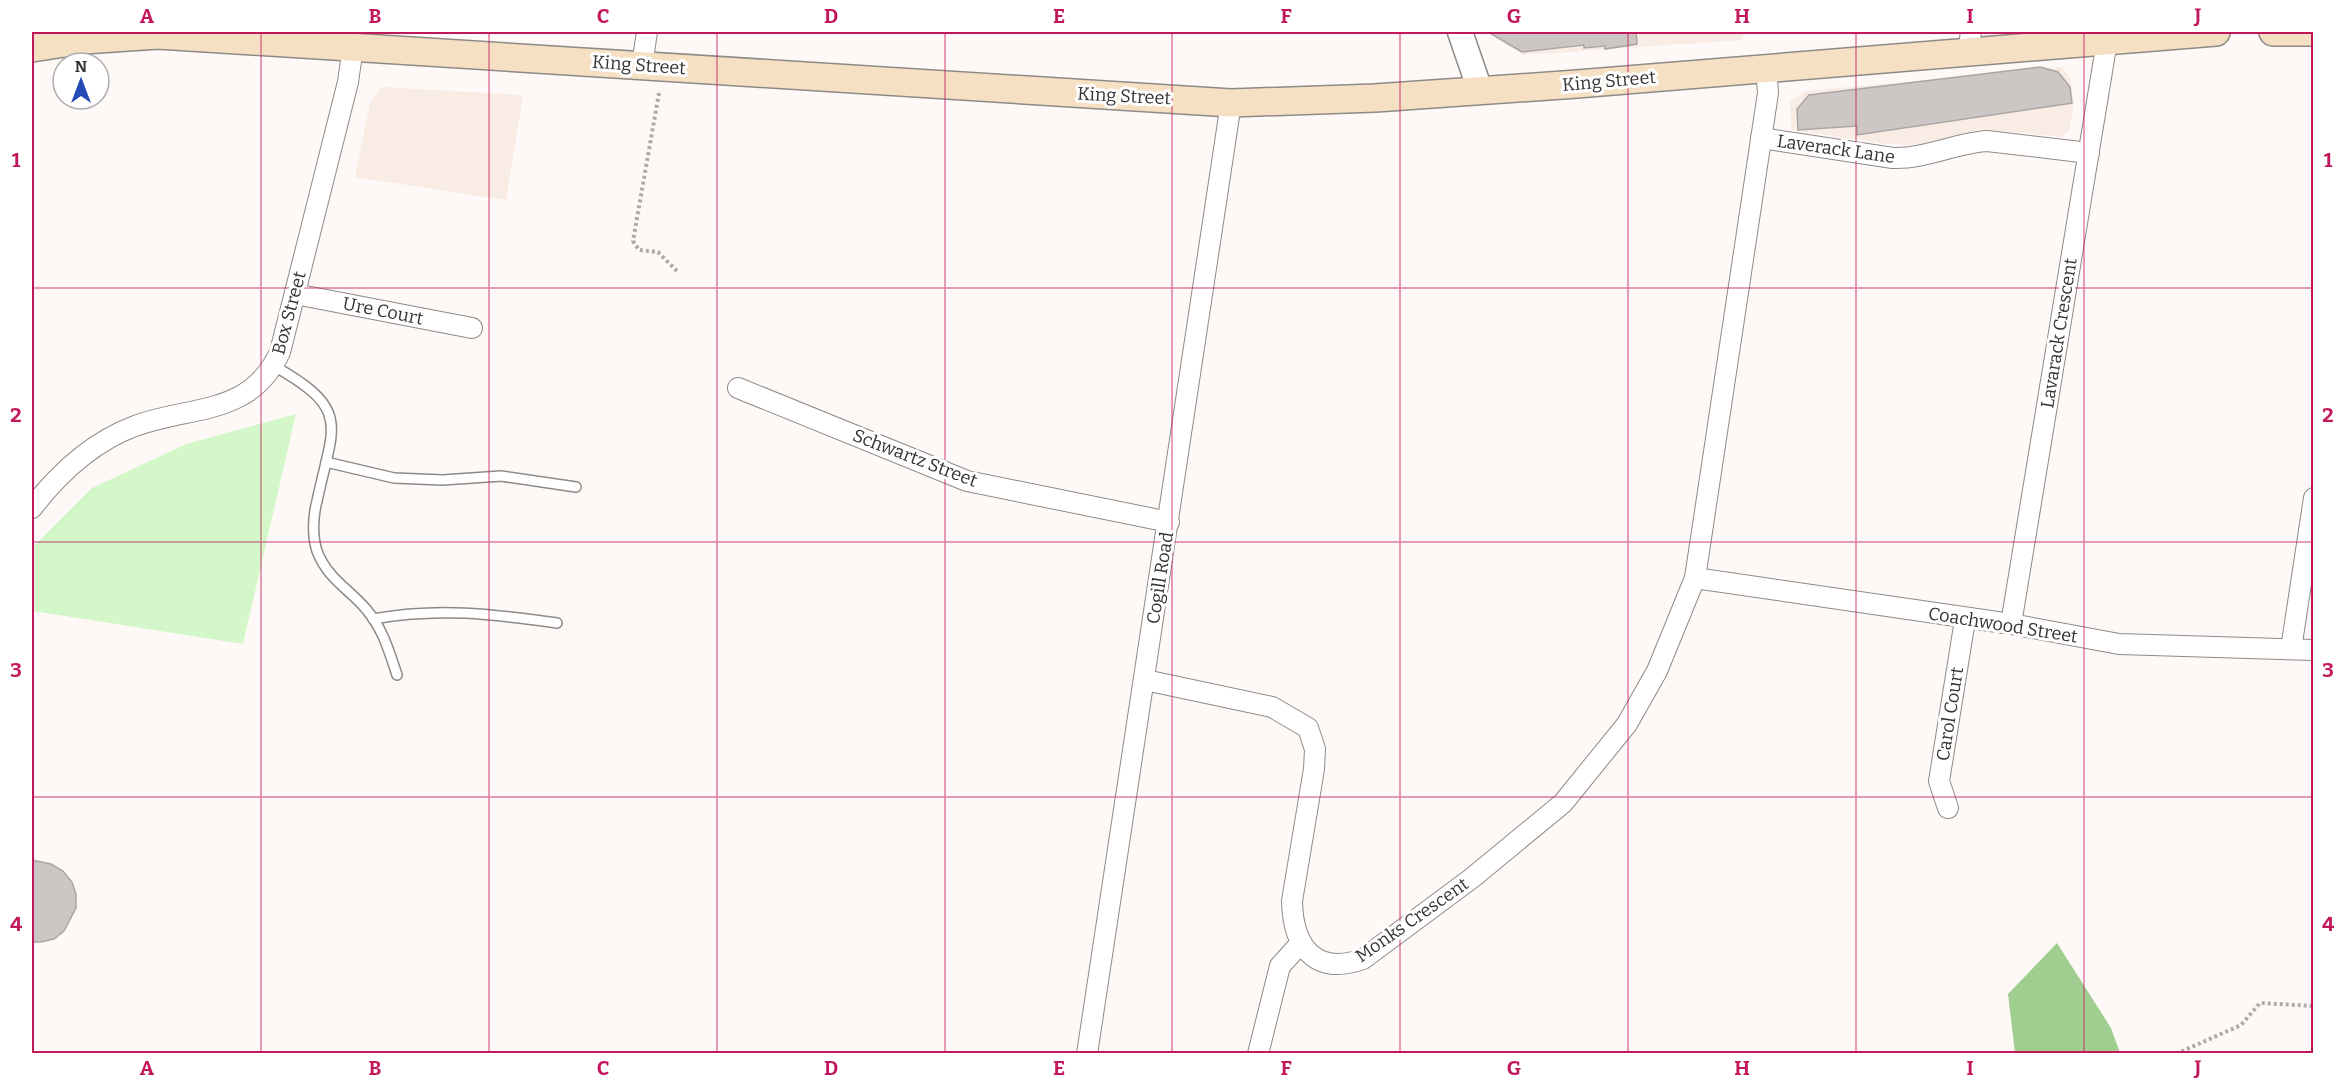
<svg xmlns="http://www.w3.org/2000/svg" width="2345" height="1085" font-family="Bitter,serif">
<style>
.built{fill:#f8ece4}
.green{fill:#d4f7c9}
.forest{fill:#a0ce90}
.building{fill:#ccc7c4;stroke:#aba6a4;stroke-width:1.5}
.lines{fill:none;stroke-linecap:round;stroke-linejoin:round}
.service-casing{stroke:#8e8a87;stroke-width:12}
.minor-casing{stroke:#8e8a87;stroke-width:22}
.tertiary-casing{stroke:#8e8a87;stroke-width:27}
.secondary-casing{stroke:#8e8a87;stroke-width:30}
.path{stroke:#aeaaa8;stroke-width:4;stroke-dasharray:3 3;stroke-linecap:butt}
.service{stroke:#fff;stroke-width:9}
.minor{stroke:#fff;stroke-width:20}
.tertiary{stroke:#fff;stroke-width:24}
.secondary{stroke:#f6e0c3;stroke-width:27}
.grid{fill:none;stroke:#c2185b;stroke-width:1.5;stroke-opacity:0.55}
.labels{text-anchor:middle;stroke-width:6;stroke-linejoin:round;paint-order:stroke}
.street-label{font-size:18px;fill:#353332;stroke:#fff}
.neatline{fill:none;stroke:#c2185b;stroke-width:2}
.grid-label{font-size:20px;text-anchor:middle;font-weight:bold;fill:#c2185b}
</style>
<rect width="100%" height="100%" fill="#fef9f6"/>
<g class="built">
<path d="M1497,32H1744L1742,40L1523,55L1500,41Z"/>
<path d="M2062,67L2070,77L2074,103L2069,131L2061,137L1981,129L1918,145L1887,144L1791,130L1790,102L1806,91Z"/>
<path d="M382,87L523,95L506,200L355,177L370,103Z"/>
</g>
<path class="green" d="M296,414L243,644L33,611V547L92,488L186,444Z"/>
<path class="forest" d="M2057,943L2111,1028L2120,1053H2015L2008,994Z"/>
<g class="building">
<path d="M1488,32H1636L1637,44L1605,49V46L1584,48V45L1522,52Z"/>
<path d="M2040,67L2058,72L2070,87L2072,103L1857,135V126L1798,130L1797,109L1809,95Z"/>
<path d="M32,860L51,864L63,871L72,882L76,894V908L64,931L54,939L41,942H32Z"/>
</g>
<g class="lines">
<g class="service-casing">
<g id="service">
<path d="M274,366C352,410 333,425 317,501C313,516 312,536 317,551C327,578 349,589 366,609C383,629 389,651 397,675"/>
<path d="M326,462L394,478L443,480L501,476L576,487"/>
<path d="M373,619C438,607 492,614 557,623"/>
</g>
</g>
<g class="minor-casing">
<g id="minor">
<path d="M1968,52L1971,32"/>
<path d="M642,65L647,32"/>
<path d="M1761,138L1893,158C1926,159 1955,143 1987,141L2089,153"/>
<path d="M295,294L472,328"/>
<path d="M738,388L967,481L1169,522"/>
<path d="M32,508C59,473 92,442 135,426C191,405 250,417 280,352L348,82L353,47"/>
<path d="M1695,578L2011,624L2119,644L2314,650"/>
<path d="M2011,624L2107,41"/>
<path d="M2291,649L2314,498"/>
<path d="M1145,680L1272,707L1308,728L1315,749L1314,769L1292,901C1293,947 1315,976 1363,959L1472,878L1563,803L1627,724L1657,671L1695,578L1768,93L1766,67"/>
<path d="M1948,808L1939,781L1965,620"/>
<path d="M1087,1054L1231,103"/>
<path d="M1258,1054L1280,966L1300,944"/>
</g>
</g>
<g class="tertiary-casing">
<path id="tertiary" d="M1460,32L1480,90"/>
</g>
<g class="secondary-casing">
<g id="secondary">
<path d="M2273,32H2314"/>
<path d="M32,48L84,40L158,35L1231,103L1375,98L1577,84L2216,32"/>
</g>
</g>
<g class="path">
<path d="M659,93L633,241L639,250L658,252L678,272"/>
<path d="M2176,1054L2241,1025L2260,1003L2314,1006"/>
</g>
<use href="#service" class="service"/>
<use href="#minor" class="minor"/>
<use href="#tertiary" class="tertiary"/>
<use href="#secondary" class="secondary"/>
</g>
<path class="grid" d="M261,32V1054M489,32V1054M717,32V1054M945,32V1054M1172,32V1054M1400,32V1054M1628,32V1054M1856,32V1054M2084,32V1054M32,288H2314M32,542H2314M32,797H2314"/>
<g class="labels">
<g class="street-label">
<text transform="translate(639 65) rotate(4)" y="6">King Street</text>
<text transform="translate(1609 81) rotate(-5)" y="6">King Street</text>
<text transform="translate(1124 96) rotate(3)" y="6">King Street</text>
<text transform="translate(1836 149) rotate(8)" y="6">Laverack Lane</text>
<text transform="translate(383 311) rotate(11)" y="6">Ure Court</text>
<text transform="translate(289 313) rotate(-75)" y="6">Box Street</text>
<text transform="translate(2059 333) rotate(-81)" y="6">Lavarack Crescent</text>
<text transform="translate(915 458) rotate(21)" y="6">Schwartz Street</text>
<text transform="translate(1160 578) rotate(-81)" y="6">Cogill Road</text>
<text transform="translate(2003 625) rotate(9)" y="6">Coachwood Street</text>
<text transform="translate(1950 714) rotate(-81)" y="6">Carol Court</text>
<text transform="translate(1412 920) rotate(-35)" y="6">Monks Crescent</text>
</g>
</g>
<rect width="2345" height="1085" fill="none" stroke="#ffffff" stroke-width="66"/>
<g transform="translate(81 81)"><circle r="28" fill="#ffffff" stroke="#aeadad" stroke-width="1.5"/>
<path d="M0-4.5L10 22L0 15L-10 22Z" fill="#224ab8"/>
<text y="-9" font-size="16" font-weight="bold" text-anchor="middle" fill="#353332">N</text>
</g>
<rect x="33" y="33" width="2279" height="1019" class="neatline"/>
<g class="grid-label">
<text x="147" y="23">A</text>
<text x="375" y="23">B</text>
<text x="603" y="23">C</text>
<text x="831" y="23">D</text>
<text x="1059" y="23">E</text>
<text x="1286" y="23">F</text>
<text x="1514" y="23">G</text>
<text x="1742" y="23">H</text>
<text x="1970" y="23">I</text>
<text x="2198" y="23">J</text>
<text x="16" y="167">1</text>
<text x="2328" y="167">1</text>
<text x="16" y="422">2</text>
<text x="2328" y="422">2</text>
<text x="16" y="677">3</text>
<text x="2328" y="677">3</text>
<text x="16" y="931">4</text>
<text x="2328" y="931">4</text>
<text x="147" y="1075">A</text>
<text x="375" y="1075">B</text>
<text x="603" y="1075">C</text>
<text x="831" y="1075">D</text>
<text x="1059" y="1075">E</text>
<text x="1286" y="1075">F</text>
<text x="1514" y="1075">G</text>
<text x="1742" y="1075">H</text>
<text x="1970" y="1075">I</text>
<text x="2198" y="1075">J</text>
</g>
</svg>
